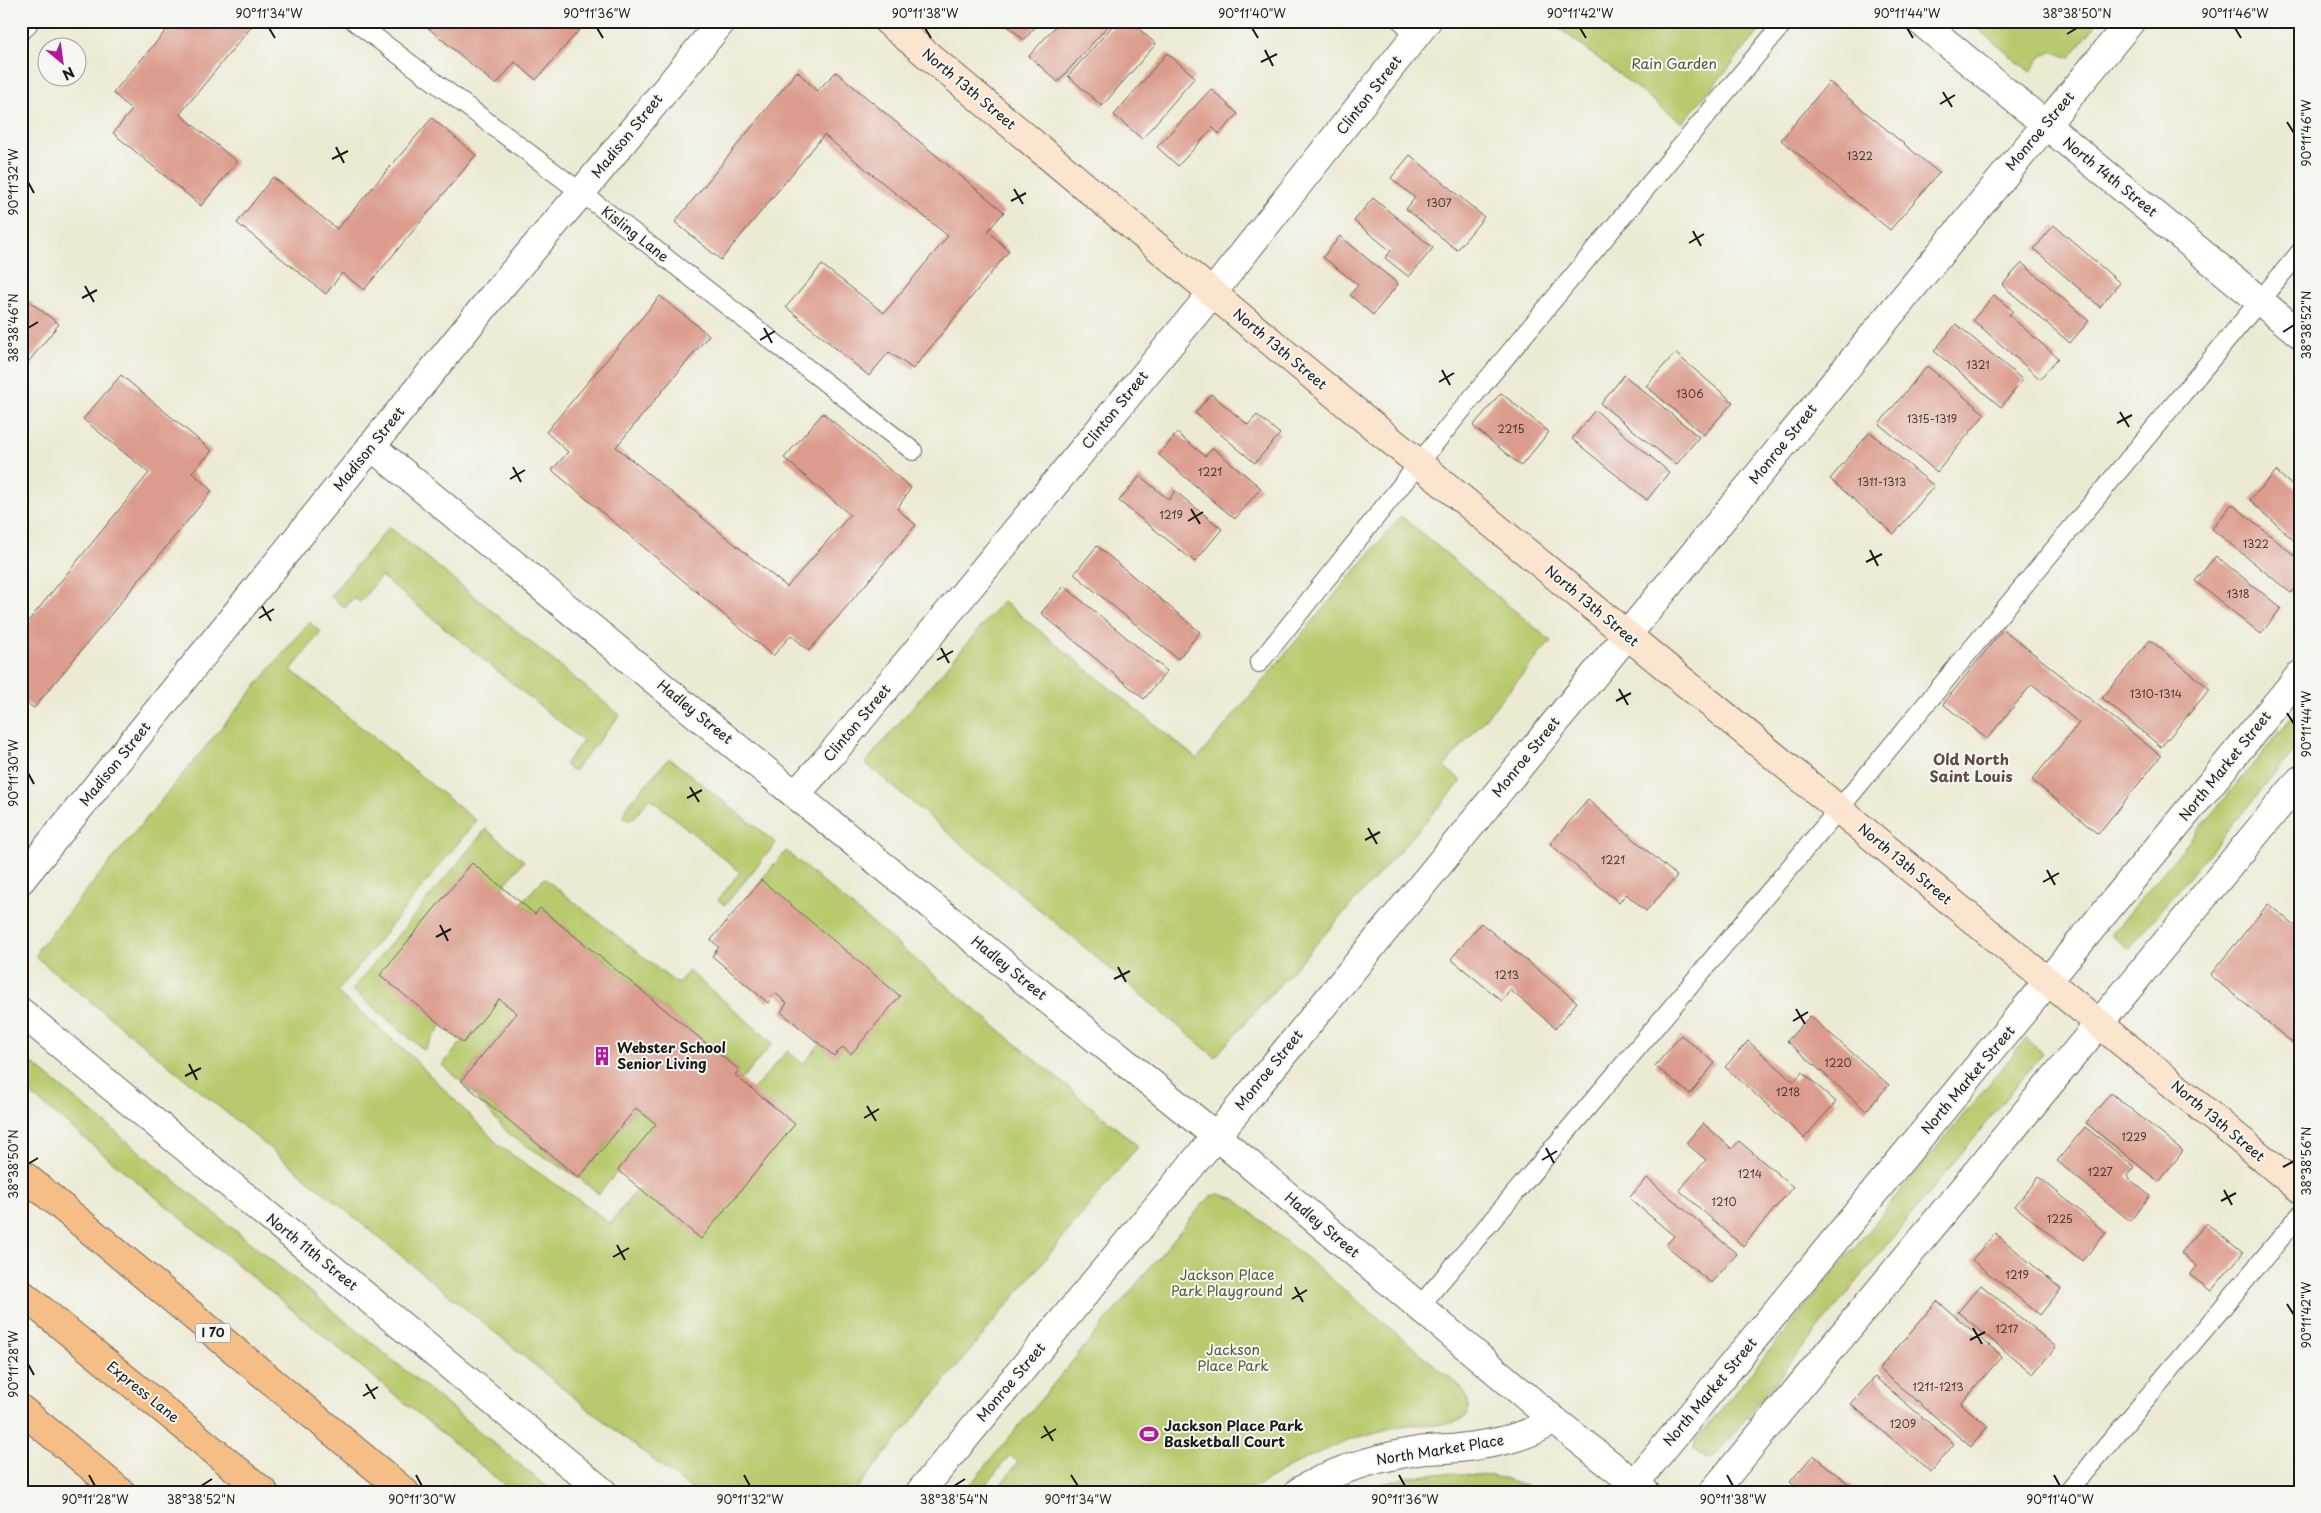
<svg xmlns="http://www.w3.org/2000/svg" width="2321" height="1513" font-family="'Playpen Sans',sans-serif">
<style>
.green{fill:#b8ca6d;stroke:#6a7344}
.building{fill:#db9c8d}
.lines{fill:none;stroke-linecap:round;stroke-linejoin:round}
.lane-casing{stroke:#65645c;stroke-width:20}
.street-casing{stroke:#65645c;stroke-width:30}
.secondary-casing{stroke:#65645c;stroke-width:30}
.highway-casing{stroke:#65645c;stroke-width:30}
.lane{stroke:#fff;stroke-width:18}
.street{stroke:#fff;stroke-width:28}
.secondary{stroke:#fbe5cf;stroke-width:28}
.highway{stroke:#f5be86;stroke-width:28}
.ticks{fill:none;stroke:#1c1c1c;stroke-width:2}
.labels{text-anchor:middle;stroke-width:4;stroke-linejoin:round;paint-order:stroke}
.number-label{font-size:11px;fill:#4c3c38}
.shield{fill:#f6f6f2;stroke:#5d5d5c;stroke-width:1}
.shield-label{font-size:12px;font-weight:bold;fill:#1c1c1c}
.park-label{font-size:14px;fill:#535938;stroke:#f6f6f2}
.street-label{font-size:14px;fill:#1c1c1c;stroke:#f6f6f2}
.poi-label{font-size:14px;font-weight:bold;fill:#1c1c1c;stroke:#f6f6f2;text-anchor:start}
.neighbourhood-label{font-size:15px;font-weight:bold;fill:#5f4944;stroke:#f6f6f2}
.neatline{fill:none;stroke:#1c1c1c;stroke-width:2}
.ticks-label{font-size:12px;text-anchor:middle;fill:#1c1c1c}
</style>
<rect width="100%" height="100%" fill="#f6f6f2"/>
<filter id="ink" filterUnits="userSpaceOnUse"><feTurbulence type="fractalNoise" baseFrequency=".02" numOctaves="2"/><feDisplacementMap in="SourceGraphic" scale="10" xChannelSelector="R" yChannelSelector="G"/><feConvolveMatrix kernelMatrix="1 2 1 2 8 2 1 2 1" color-interpolation-filters="sRGB"/></filter>
<filter id="wash" filterUnits="userSpaceOnUse"><feTurbulence type="fractalNoise" baseFrequency=".0096" numOctaves="4" result="noise"/><feDisplacementMap in="SourceGraphic" scale="20" xChannelSelector="R" yChannelSelector="G"/><feGaussianBlur stdDeviation="1.12" result="paint"/><feColorMatrix in="noise" values="0 0 0 0 0 0 0 0 0 0 0 0 0 0 0 0 0 1.4 0 .05"/><feComposite in="paint" operator="in"/></filter>
<g filter="url(#wash)">
<rect width="100%" height="100%" fill="#edead4"/>
<g class="green">
<path d="M1550,21H1768L1682,123Z"/>
<path d="M1968,21H2099L2069,58L2053,51L2041,57L2030,72Z"/>
<path d="M1401,516L1551,641L1444,767L1462,781L1215,1057L865,763L1003,601L1197,759Z"/>
<path d="M389,527L620,715L575,770H570L565,764L583,741L381,576L360,602L353,598L345,608L330,596Z"/>
<path d="M309,622L321,632L291,670L476,821L337,992L408,1053L502,1148L588,1206L610,1224L638,1188L701,1238L753,1090L787,1051L803,1064L820,1044L834,1056L843,1047L851,1053L761,880L786,851L1138,1146L854,1492H695L592,1412L36,957L38,949Z"/>
<path d="M2300,708V744L2129,949L2111,935Z"/>
<path d="M669,758L776,843L725,905L718,900L740,872L650,798L633,819L628,820L623,816L626,807Z"/>
<path d="M486,829L524,861L502,888L442,1025L424,1050L352,990Z"/>
<path d="M544,878L677,984L689,971L773,1043L741,1080L735,1075L739,1070L541,908L535,914L521,903Z"/>
<path d="M499,999L517,1013L461,1081L579,1178L636,1108L656,1124L599,1194L579,1178L511,1136L461,1081L442,1065Z"/>
<path d="M2026,1039L2043,1053L1715,1456L1706,1460L1694,1449L1695,1441Z"/>
<path d="M21,1054L553,1492H513L21,1086Z"/>
<path d="M1219,1194L1235,1199L1461,1387C1468,1397 1470,1404 1467,1416C1446,1431 1420,1421 1396,1427C1340,1440 1296,1461 1248,1492H995L1018,1462L1010,1455L980,1492H964L1202,1205L1211,1196Z"/>
<path d="M1446,1473L1493,1476L1547,1492H1354L1409,1477Z"/>
</g>
<g id="blocks">
<g class="building">
<path d="M174,21H256L180,114L237,162L201,206L113,133L132,110L113,93Z"/>
<path d="M420,21H587L536,80L515,62L496,85Z"/>
<path d="M1002,21H1040L1024,40Z"/>
<path d="M1060,21H1112L1058,82L1029,56Z"/>
<path d="M1117,21H1130L1156,44L1102,106L1068,76Z"/>
<path d="M1167,53L1195,77L1142,139L1114,115Z"/>
<path d="M797,71L817,91L836,72L1004,212L988,231L1009,251L913,369L889,352L869,376L786,307L822,265L884,313L948,236L824,135L721,260L675,222Z"/>
<path d="M1829,82L1939,173L1890,230L1781,140Z"/>
<path d="M1211,89L1238,114L1219,134L1213,128L1178,166L1157,147Z"/>
<path d="M432,118L476,155L364,290L342,273L326,294L237,223L273,177L337,229Z"/>
<path d="M1410,155L1484,217L1457,250L1406,209L1415,198L1391,178Z"/>
<path d="M1373,198L1433,248L1409,277L1385,258L1391,251L1354,221Z"/>
<path d="M2054,225L2120,283L2100,307L2034,249Z"/>
<path d="M1340,236L1398,284L1373,315L1350,295L1358,285L1323,257Z"/>
<path d="M2022,263L2089,321L2070,343L2002,285Z"/>
<path d="M21,295L59,324L21,371Z"/>
<path d="M1994,295L2013,311L2009,315L2058,358L2040,379L1973,320Z"/>
<path d="M660,296L709,335L616,447L787,587L850,515L784,458L823,413L911,488L897,509L916,525L809,651L791,635L773,656L552,470L568,452L546,432Z"/>
<path d="M1956,324L2023,380L2001,407L1934,351Z"/>
<path d="M1675,353L1733,402L1704,435L1646,386Z"/>
<path d="M1927,366L1985,414L1937,472L1879,424Z"/>
<path d="M121,375L212,451L192,472L212,491L34,708L21,699V630L149,473L83,419Z"/>
<path d="M1624,375L1699,437L1676,465L1601,404Z"/>
<path d="M1501,393L1549,432L1521,466L1473,426Z"/>
<path d="M1211,394L1248,425L1257,415L1280,434L1255,463L1195,413Z"/>
<path d="M1595,410L1669,472L1647,500L1572,439Z"/>
<path d="M1870,432L1934,486L1894,534L1830,479Z"/>
<path d="M1177,433L1205,456L1213,448L1261,488L1235,519L1159,455Z"/>
<path d="M2276,471L2300,493V546L2250,500Z"/>
<path d="M1140,476L1169,500L1175,491L1222,529L1195,562L1119,501Z"/>
<path d="M2232,504L2300,560V583L2291,593L2212,529Z"/>
<path d="M1097,546L1200,632L1178,659L1074,574Z"/>
<path d="M2216,556L2281,608L2261,634L2195,581Z"/>
<path d="M1064,586L1167,671L1144,699L1041,613Z"/>
<path d="M2003,629L2161,756L2098,834L2032,780L2079,723L2032,684L1987,739L1943,704Z"/>
<path d="M2150,640L2210,689L2161,747L2102,698Z"/>
<path d="M1588,800L1677,876L1646,911L1626,894L1619,903L1550,844Z"/>
<path d="M472,863L535,914L540,908L739,1070L735,1075L795,1124L701,1239L618,1170L656,1124L636,1108L579,1178L461,1081L517,1013L499,999L463,1043L380,975Z"/>
<path d="M761,880L900,996L851,1054L843,1047L834,1056L781,1012L787,1003L775,993L768,1003L712,956L719,947L711,940Z"/>
<path d="M2268,904L2300,930V1049L2210,975Z"/>
<path d="M1481,923L1577,1002L1556,1028L1510,990L1502,1001L1451,959Z"/>
<path d="M1810,1016L1889,1085L1866,1111L1787,1041Z"/>
<path d="M1681,1035L1715,1063L1690,1094L1655,1066Z"/>
<path d="M1748,1041L1794,1082L1802,1072L1836,1102L1804,1138L1725,1067Z"/>
<path d="M2111,1093L2183,1151L2159,1182L2086,1123Z"/>
<path d="M1703,1123L1732,1149L1739,1141L1793,1187L1743,1246L1679,1190L1706,1160L1686,1143Z"/>
<path d="M2085,1127L2135,1167L2127,1177L2150,1196L2130,1221L2057,1161Z"/>
<path d="M2039,1177L2106,1233L2082,1261L2015,1206Z"/>
<path d="M1647,1178L1737,1254L1711,1283L1666,1245L1674,1236L1629,1198Z"/>
<path d="M2206,1223L2243,1253L2211,1291L2190,1275L2197,1266L2181,1253Z"/>
<path d="M1995,1233L2061,1289L2040,1315L1972,1260Z"/>
<path d="M1981,1285L2056,1347L2033,1374L1958,1312Z"/>
<path d="M1937,1301L2002,1356L1961,1404L1988,1426L1971,1447L1879,1369Z"/>
<path d="M1875,1377L1954,1444L1931,1472L1851,1404Z"/>
<path d="M1813,1455L1859,1492H1802L1790,1482Z"/>
</g>
</g>
</g>
<g filter="url(#ink)">
<use href="#blocks" fill-opacity="0" stroke="#65645c" stroke-width="1"/>
<g class="lines">
<g class="lane-casing">
<g id="lane">
<path d="M354,21L620,222L913,451"/>
<path d="M1401,21L1417,34"/>
<path d="M1259,663L1456,417L1785,21"/>
<path d="M1419,1307L1839,809L2300,252"/>
<path d="M2068,1492L2300,1215"/>
</g>
</g>
<g class="street-casing">
<g id="street">
<path d="M1920,21L2300,334"/>
<path d="M21,25L24,21"/>
<path d="M371,446L681,702L1216,1136L1554,1420L1645,1492"/>
<path d="M796,794L830,756L1213,292L1427,21"/>
<path d="M21,880L492,297L581,193L722,21"/>
<path d="M21,1012L603,1492"/>
<path d="M1635,1483L2300,675"/>
<path d="M920,1492L1216,1136L2131,21"/>
<path d="M1298,1492C1333,1470 1376,1458 1417,1451C1431,1449 1445,1450 1459,1448C1493,1444 1526,1438 1554,1420"/>
<path d="M1713,1492L2300,780"/>
</g>
</g>
<g class="secondary-casing">
<path id="secondary" d="M887,21L1247,322L2300,1189"/>
</g>
<g class="highway-casing">
<g id="highway">
<path d="M21,1173L405,1492"/>
<path d="M21,1293L264,1492"/>
<path d="M21,1409L121,1492"/>
</g>
</g>
<use href="#lane" class="lane"/>
<use href="#street" class="street"/>
<use href="#secondary" class="secondary"/>
<use href="#highway" class="highway"/>
</g>
</g>
<path class="ticks" d="M269,28L275,38M597,28L603,38M925,28L931,38M1252,28L1258,38M1580,28L1586,38M1907,28L1913,38M2235,28L2241,38M2067,34L2077,28M1265,50L1273,66M1261,62L1277,54M1943,92L1952,107M1940,104L1955,95M2287,122L2294,133M336,147L344,163M332,159L348,151M28,182L34,193M1014,189L1023,204M1011,201L1026,193M1693,231L1701,246M1689,243L1704,234M85,286L94,302M82,298L97,290M28,328L38,322M764,328L772,343M2283,332L2294,325M760,340L775,331M1442,370L1450,385M1439,382L1454,373M2120,412L2129,427M2117,423L2132,415M513,467L521,482M510,479L525,470M1191,509L1200,524M1188,521L1203,512M1870,550L1878,566M1866,562L1882,554M262,606L271,621M259,618L274,609M941,648L949,663M937,660L953,651M1619,689L1628,705M1616,701L1631,693M2287,713L2294,724M28,773L34,784M690,787L699,802M687,798L702,790M1368,828L1377,844M1365,840L1380,832M2047,870L2055,885M2043,882L2059,873M440,925L448,941M436,937L451,929M1118,967L1126,982M1114,979L1130,971M1796,1009L1805,1024M1793,1021L1808,1012M189,1064L197,1080M185,1076L201,1068M867,1106L876,1121M864,1118L879,1109M1546,1148L1554,1163M1542,1160L1557,1151M28,1164L38,1158M2283,1167L2294,1161M2224,1190L2232,1205M2221,1201L2236,1193M617,1245L625,1260M613,1257L629,1248M1295,1287L1303,1302M1292,1299L1307,1290M2287,1304L2294,1315M1973,1328L1982,1344M1970,1340L1985,1332M28,1364L34,1375M366,1384L375,1399M363,1396L378,1387M1044,1426L1053,1441M1041,1438L1056,1429M89,1475L95,1486M416,1475L422,1486M744,1475L750,1486M1071,1475L1078,1486M1399,1475L1405,1486M1727,1475L1733,1486M2054,1475L2060,1486M201,1486L212,1479M954,1486L965,1479"/>
<defs>
<g id="building-bare" transform="scale(1.5)"><path d="M-4-6H4V6H1V3H-1V6H-4ZM-2.5-4.3h1.7v1.8h-1.7ZM.8-4.3h1.7v1.8H.8ZM-2.5-1h1.7V.8h-1.7ZM.8-1h1.7V.8H.8Z" fill="#b5179e" stroke="#f6f6f2" stroke-width="2.5" paint-order="stroke"/></g>
<g id="stadium-bare" transform="scale(1.5)"><path d="M0-5a6.5 5 0 1 0 0 10a6.5 5 0 1 0 0-10ZM-3.5-1.8h7v3.6h-7Z" fill="#b5179e" stroke="#f6f6f2" stroke-width="2.5" paint-order="stroke"/></g>
</defs>
<g fill-rule="evenodd">
<use href="#building-bare" x="602" y="1056"/>
<use href="#stadium-bare" x="1149" y="1434"/>
</g>
<g class="labels">
<g class="number-label">
<text x="1860" y="160">1322</text>
<text x="1439" y="207">1307</text>
<text x="1978" y="369">1321</text>
<text x="1690" y="398">1306</text>
<text x="1932" y="423">1315-1319</text>
<text x="1511" y="433">2215</text>
<text x="1210" y="476">1221</text>
<text x="1882" y="486">1311-1313</text>
<text x="1171" y="519">1219</text>
<text x="2256" y="548">1322</text>
<text x="2238" y="598">1318</text>
<text x="2156" y="698">1310-1314</text>
<text x="1613" y="864">1221</text>
<text x="1507" y="979">1213</text>
<text x="1838" y="1067">1220</text>
<text x="1788" y="1096">1218</text>
<text x="2134" y="1141">1229</text>
<text x="2100" y="1176">1227</text>
<text x="1750" y="1178">1214</text>
<text x="1724" y="1206">1210</text>
<text x="2060" y="1223">1225</text>
<text x="2017" y="1279">1219</text>
<text x="2007" y="1333">1217</text>
<text x="1938" y="1391">1211-1213</text>
<text x="1903" y="1428">1209</text>
</g>
<rect class="shield" x="195.5" y="1323.5" width="35" height="19" rx="4"/>
<g class="shield-label">
<text x="213" y="1337">I 70</text>
</g>
<g class="park-label">
<text x="1674" y="69">Rain Garden</text>
<text x="1227" y="1280">Jackson Place<tspan x="1227" dy="16">Park Playground</tspan></text>
<text x="1233" y="1355">Jackson<tspan x="1233" dy="16">Place Park</tspan></text>
</g>
<g class="street-label">
<text transform="translate(969 89) rotate(40)" y="5">North 13th Street</text>
<text transform="translate(1369 95) rotate(-52)" y="5">Clinton Street</text>
<text transform="translate(2040 131) rotate(-50)" y="5">Monroe Street</text>
<text transform="translate(627 136) rotate(-51)" y="5">Madison Street</text>
<text transform="translate(2110 177) rotate(39)" y="5">North 14th Street</text>
<text transform="translate(635 234) rotate(38)" y="5">Kisling Lane</text>
<text transform="translate(1280 349) rotate(40)" y="5">North 13th Street</text>
<text transform="translate(1115 410) rotate(-51)" y="5">Clinton Street</text>
<text transform="translate(1783 444) rotate(-51)" y="5">Monroe Street</text>
<text transform="translate(369 449) rotate(-51)" y="5">Madison Street</text>
<text transform="translate(1592 606) rotate(40)" y="5">North 13th Street</text>
<text transform="translate(695 712) rotate(39)" y="5">Hadley Street</text>
<text transform="translate(857 723) rotate(-50)" y="5">Clinton Street</text>
<text transform="translate(1526 757) rotate(-51)" y="5">Monroe Street</text>
<text transform="translate(115 764) rotate(-51)" y="5">Madison Street</text>
<text transform="translate(2225 766) rotate(-51)" y="5">North Market Street</text>
<text transform="translate(1905 864) rotate(40)" y="5">North 13th Street</text>
<text transform="translate(1009 968) rotate(39)" y="5">Hadley Street</text>
<text transform="translate(1269 1070) rotate(-51)" y="5">Monroe Street</text>
<text transform="translate(1968 1080) rotate(-50)" y="5">North Market Street</text>
<text transform="translate(2218 1121) rotate(40)" y="5">North 13th Street</text>
<text transform="translate(1322 1225) rotate(40)" y="5">Hadley Street</text>
<text transform="translate(312 1252) rotate(39)" y="5">North 11th Street</text>
<text transform="translate(1011 1382) rotate(-50)" y="5">Monroe Street</text>
<text transform="translate(143 1392) rotate(39)" y="5">Express Lane</text>
<text transform="translate(1710 1392) rotate(-50)" y="5">North Market Street</text>
<text transform="translate(1440 1450) rotate(-9)" y="5">North Market Place</text>
</g>
<g class="poi-label">
<text x="617" y="1053">Webster School<tspan x="617" dy="16">Senior Living</tspan></text>
<text x="1164" y="1431">Jackson Place Park<tspan x="1164" dy="16">Basketball Court</tspan></text>
</g>
<g class="neighbourhood-label">
<text x="1971" y="765">Old North<tspan x="1971" dy="17">Saint Louis</tspan></text>
</g>
</g>
<rect width="2321" height="1513" fill="none" stroke="#f6f6f2" stroke-width="55"/>
<g transform="translate(62 62) rotate(151)"><circle r="24" fill="#f6f6f2" stroke="#9f9f9c"/>
<path d="M0-4L9 19L0 12L-9 19Z" fill="#b5179e"/>
<text y="-8" font-size="14" font-weight="bold" text-anchor="middle" fill="#1c1c1c">N</text>
</g>
<rect x="28" y="28" width="2266" height="1458" class="neatline"/>
<g class="ticks-label">
<text x="269" y="18">90°11'34"W</text>
<text x="597" y="18">90°11'36"W</text>
<text x="925" y="18">90°11'38"W</text>
<text x="1252" y="18">90°11'40"W</text>
<text x="1580" y="18">90°11'42"W</text>
<text x="1907" y="18">90°11'44"W</text>
<text x="2077" y="18">38°38'50"N</text>
<text x="2235" y="18">90°11'46"W</text>
<text transform="translate(2307 133) rotate(-90)" y="4">90°11'46"W</text>
<text transform="translate(14 182) rotate(-90)" y="4">90°11'32"W</text>
<text transform="translate(2307 325) rotate(-90)" y="4">38°38'52"N</text>
<text transform="translate(14 328) rotate(-90)" y="4">38°38'46"N</text>
<text transform="translate(2307 724) rotate(-90)" y="4">90°11'44"W</text>
<text transform="translate(14 773) rotate(-90)" y="4">90°11'30"W</text>
<text transform="translate(2307 1161) rotate(-90)" y="4">38°38'56"N</text>
<text transform="translate(14 1164) rotate(-90)" y="4">38°38'50"N</text>
<text transform="translate(2307 1315) rotate(-90)" y="4">90°11'42"W</text>
<text transform="translate(14 1364) rotate(-90)" y="4">90°11'28"W</text>
<text x="95" y="1504">90°11'28"W</text>
<text x="201" y="1504">38°38'52"N</text>
<text x="422" y="1504">90°11'30"W</text>
<text x="750" y="1504">90°11'32"W</text>
<text x="954" y="1504">38°38'54"N</text>
<text x="1078" y="1504">90°11'34"W</text>
<text x="1405" y="1504">90°11'36"W</text>
<text x="1733" y="1504">90°11'38"W</text>
<text x="2060" y="1504">90°11'40"W</text>
</g>
</svg>
